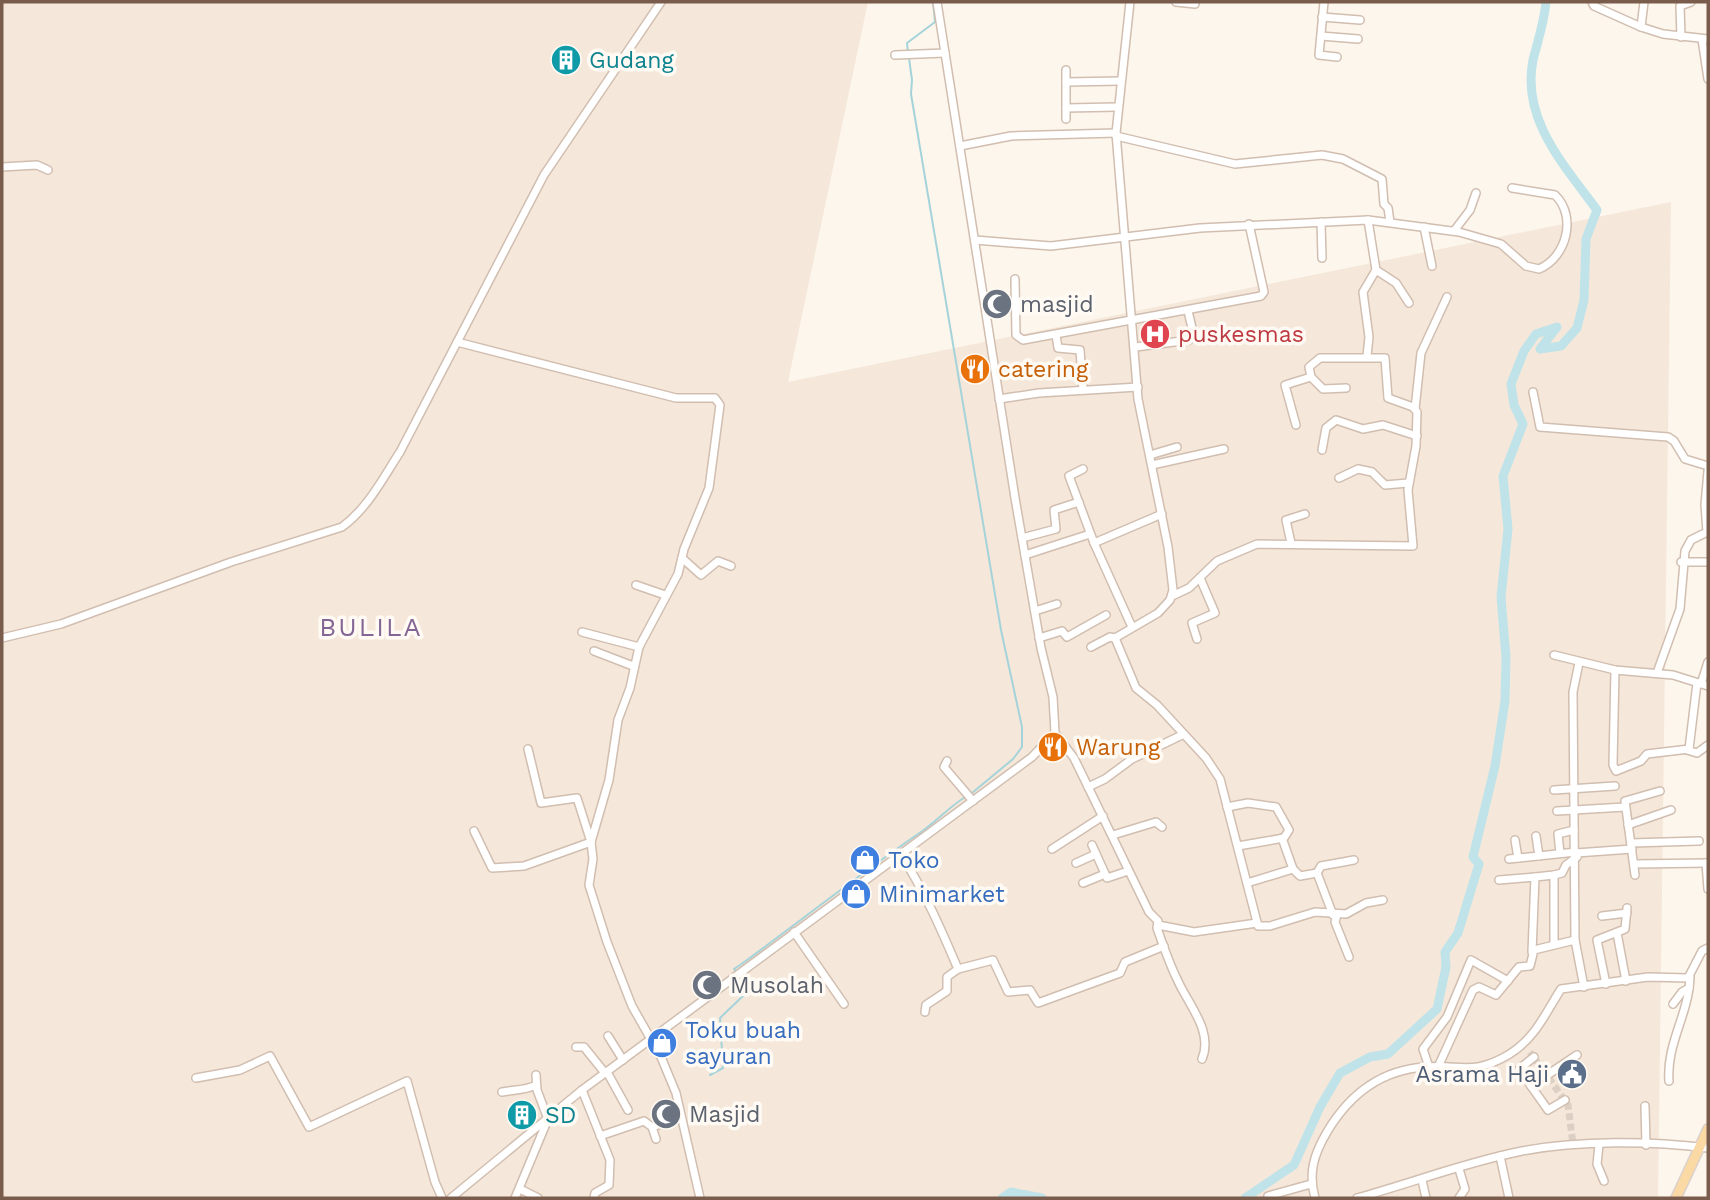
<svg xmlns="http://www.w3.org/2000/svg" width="1710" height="1200" font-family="'Work Sans',sans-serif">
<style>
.residential{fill:#f5e8da}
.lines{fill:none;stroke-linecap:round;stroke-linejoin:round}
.stream{stroke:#a5d3da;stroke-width:2}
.river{stroke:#bfe3e8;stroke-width:9}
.minor-tunnel{stroke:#dcd0c4;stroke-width:7;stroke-dasharray:7 3.5;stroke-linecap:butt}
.minor-casing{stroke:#d1beb0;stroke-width:10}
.major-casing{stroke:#dad1cd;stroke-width:12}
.minor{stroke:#fff;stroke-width:7}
.major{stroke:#fbd9a5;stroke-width:9}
.labels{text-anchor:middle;stroke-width:7;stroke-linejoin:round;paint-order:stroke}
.culture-label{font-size:23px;fill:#0d838f;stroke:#fffaf3;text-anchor:start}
.worship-label{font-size:23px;fill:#5b616d;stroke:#fffaf3;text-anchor:start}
.health-label{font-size:23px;fill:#be3a42;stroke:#fffaf3;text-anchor:start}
.food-label{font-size:23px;fill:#c56008;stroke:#fffaf3;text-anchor:start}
.shop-label{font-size:23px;fill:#366cbe;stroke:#fffaf3;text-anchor:start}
.service-label{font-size:23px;fill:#4e5e75;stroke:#fffaf3;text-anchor:end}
.quarter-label{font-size:26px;letter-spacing:2px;fill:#846695;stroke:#fffaf3}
</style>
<rect width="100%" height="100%" fill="#fdf6ec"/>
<path class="residential" d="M2,2H868L788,382L1671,202L1658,1198H2Z"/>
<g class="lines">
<g class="stream">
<path d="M908,53L907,43L935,22L933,2"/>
<path d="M909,58L912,80L911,94L1001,630L1022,727V747L1013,759L972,793"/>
<path d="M737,973L734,969L740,965C801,921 859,874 921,832C937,821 951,805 967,796"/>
<path d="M710,1075L723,1068L720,1018L745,994L747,989L740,977"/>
</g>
<g class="river">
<path d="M1002,1198L1011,1192L1042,1198"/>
<path d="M1245,1198L1294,1165L1320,1107L1340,1073L1370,1057L1388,1054L1437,1009L1446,967L1445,952L1458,933L1479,864L1473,857L1495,766L1505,701L1506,657L1501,597L1508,529L1503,476L1523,424L1514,405L1511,384L1524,351L1536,334L1557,327L1540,349L1561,346L1577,328L1584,300L1586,239L1597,210C1565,166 1521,120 1533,60C1538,40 1544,23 1546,2"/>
</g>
<path class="minor-tunnel" d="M1530,1052L1568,1105L1573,1144"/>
<g class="minor-casing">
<g id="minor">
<path d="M1176,2L1195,4"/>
<path d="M1324,2L1319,55L1337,57"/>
<path d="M1592,2L1594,6L1641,27"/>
<path d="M1644,2L1641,27L1663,34L1708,39"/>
<path d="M1322,17L1360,20"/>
<path d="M1321,36L1358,39"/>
<path d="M1681,37L1680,6L1691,2"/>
<path d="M1702,39L1708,79"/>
<path d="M895,55L945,53"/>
<path d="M1066,70V119"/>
<path d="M1066,82L1121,81"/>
<path d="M1066,108L1117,107"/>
<path d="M1116,136L1235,164L1322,155L1343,159L1382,179L1384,204L1388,208L1390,222"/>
<path d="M960,146L1011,136L1116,133"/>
<path d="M2,167L37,165L48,170"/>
<path d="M1321,222L1322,258"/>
<path d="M1424,227L1432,266"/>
<path d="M1454,231L1470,210L1476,193"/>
<path d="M975,240L1051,246L1200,228L1368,220L1459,232L1501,244L1526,266L1539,269C1567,257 1577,216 1555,195L1512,188"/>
<path d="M1376,270L1396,283L1409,303"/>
<path d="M1015,279L1016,335L1023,340L1261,296L1264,292L1249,224"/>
<path d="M1056,335L1058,348L1080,350L1083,390"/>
<path d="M457,342L676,398H715L720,405L709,488L684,549L678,574L639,647L630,688L618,720L609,780L591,842L593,859L589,885L607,942L632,1006L661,1057L676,1093L700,1198"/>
<path d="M1136,347L1189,340L1192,328L1188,311"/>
<path d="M1367,356L1369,337L1363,292L1376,270L1368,220"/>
<path d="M1311,377L1323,389L1346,388"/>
<path d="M1533,392L1540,427L1668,437L1674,441L1685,459L1708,466"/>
<path d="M999,399L1039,393L1138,387"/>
<path d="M1415,409L1421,353L1447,297"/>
<path d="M1322,450L1326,428L1336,420L1363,429L1383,425L1417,436"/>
<path d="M1150,455L1177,447"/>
<path d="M1152,465L1224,449"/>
<path d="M1083,469L1069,476L1094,543L1162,514"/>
<path d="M1339,478L1358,469L1372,472L1385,485L1408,483"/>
<path d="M1022,538L1056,529L1054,510L1079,502"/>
<path d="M1094,543L1132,627"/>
<path d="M1291,543L1286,520L1305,514"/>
<path d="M1025,555L1090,534"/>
<path d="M682,558L701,575L718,561L731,566"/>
<path d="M1681,562H1708"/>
<path d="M636,585L665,595"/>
<path d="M1172,596L1189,588L1217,561L1257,544L1413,546L1408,490L1416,446L1417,412L1413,407L1388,398L1385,358H1320L1309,367L1311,377L1285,385L1296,425"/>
<path d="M1035,611L1057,604"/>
<path d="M582,632L639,647"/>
<path d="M2,638L61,624L231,562L342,527C368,508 383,478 400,452L544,175L661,2"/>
<path d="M1039,638L1062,631L1067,637L1106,615"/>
<path d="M1115,638L1136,688L1157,705L1206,758L1220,779L1258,926H1270L1315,912L1346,914L1366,903L1383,900"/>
<path d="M1197,639L1192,623L1215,613L1200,578"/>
<path d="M1091,647L1110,637L1115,638L1158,613L1170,600L1173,590L1168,547L1138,399L1116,133L1130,2"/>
<path d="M594,651L633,666"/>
<path d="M1554,655L1615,670L1673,675L1708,686"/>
<path d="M1615,670L1613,765L1616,771L1641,761L1647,754L1689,749L1697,683"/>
<path d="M1657,673L1680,609L1685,551L1691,540L1707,532L1705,505L1708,471"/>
<path d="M1701,684L1708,662"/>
<path d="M1055,733L1074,758L1149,912L1158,921L1157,928C1163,945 1169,963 1177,979C1187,1003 1214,1031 1202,1059"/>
<path d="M1687,750L1697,753L1708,745"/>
<path d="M947,761L944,767L973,801"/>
<path d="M1088,787L1105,779L1132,759L1182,735"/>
<path d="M1554,790L1615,786"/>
<path d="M1227,807L1248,803L1276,807L1289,830L1284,838L1238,846"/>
<path d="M1557,811L1625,807"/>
<path d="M1628,825L1671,810"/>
<path d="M474,831L492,868L524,866L591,842L577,798L541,803L528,749"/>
<path d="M1113,835L1156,822L1162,827"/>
<path d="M1536,836L1539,856"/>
<path d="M1282,838L1293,869"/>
<path d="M1515,840L1518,858"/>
<path d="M1631,843L1699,841"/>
<path d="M1092,845L1107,878L1128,871"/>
<path d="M1052,849L1103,816"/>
<path d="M900,853C924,890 941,929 958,969L947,977V991L926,1005L925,1012"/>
<path d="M1560,853L1558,834L1574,830"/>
<path d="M1576,853L1632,849"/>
<path d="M1509,859L1576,852"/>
<path d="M1076,863L1096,854"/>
<path d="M1706,863L1708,889"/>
<path d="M1634,864L1708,863"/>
<path d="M1317,873L1321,866L1354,860"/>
<path d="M1554,875L1562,873L1566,865L1577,857"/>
<path d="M1635,875L1625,801L1660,791"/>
<path d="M1535,877L1554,875V944"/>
<path d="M1499,880L1535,877L1532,952"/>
<path d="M1083,883L1105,874"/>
<path d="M1247,883L1293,869L1300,876L1317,873L1333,915"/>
<path d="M1337,915L1335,922L1349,957"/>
<path d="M1602,916L1627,913"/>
<path d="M1158,925L1194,932L1257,923"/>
<path d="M794,932L844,1004"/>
<path d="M1617,933L1626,981"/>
<path d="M1575,940L1584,987"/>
<path d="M958,969L993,960L1008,992L1030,990L1038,1003L1120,973L1125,962L1164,946"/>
<path d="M1606,984L1597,940L1625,929L1627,908"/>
<path d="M1673,1004L1682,992L1689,988"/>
<path d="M608,1036L623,1060"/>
<path d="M576,1047H584L605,1073"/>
<path d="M1534,1057L1519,1069L1548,1110L1565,1100"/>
<path d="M1429,1067L1423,1049L1447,1017L1471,960L1508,981"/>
<path d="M1438,1067L1473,990L1479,987L1496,995L1519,967L1530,966L1534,950L1575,940L1573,692L1579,663"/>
<path d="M607,1072L628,1110"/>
<path d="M196,1078L240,1070L270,1056L309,1127L407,1081L435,1182L442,1198"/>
<path d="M1669,1081C1666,1044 1689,1014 1690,977"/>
<path d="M1531,1086L1577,1055"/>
<path d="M582,1090L610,1160L609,1185L595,1193L594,1198"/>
<path d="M502,1092C513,1090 527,1090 536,1085"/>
<path d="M1645,1106L1646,1145"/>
<path d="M652,1127L664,1123"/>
<path d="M600,1136L644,1121L652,1127L656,1139"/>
<path d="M1599,1145L1597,1164L1604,1181"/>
<path d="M1500,1156L1509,1198"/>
<path d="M1459,1169L1465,1189L1459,1198"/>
<path d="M1422,1180L1426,1198"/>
<path d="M520,1189L538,1198"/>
<path d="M1268,1196L1311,1184"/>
<path d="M451,1198L582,1090L1032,757L1055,733L1053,697L1041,648L1015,498L937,2"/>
<path d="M515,1198L548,1119L537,1090L536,1075"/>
<path d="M1315,1198C1308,1173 1314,1154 1327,1132C1349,1095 1380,1070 1425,1067C1461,1064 1472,1076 1508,1055C1535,1039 1545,1014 1561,989L1648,977L1688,978L1702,951L1708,948"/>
<path d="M1357,1198C1412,1183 1466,1162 1522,1151C1579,1140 1651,1141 1708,1148"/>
</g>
</g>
<g class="major-casing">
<path id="major" d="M1676,1198L1708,1129"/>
</g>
<use href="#minor" class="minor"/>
<use href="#major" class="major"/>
</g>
<defs>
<g id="building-disc" transform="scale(1.575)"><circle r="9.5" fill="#0f9aa8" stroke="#fffaf3"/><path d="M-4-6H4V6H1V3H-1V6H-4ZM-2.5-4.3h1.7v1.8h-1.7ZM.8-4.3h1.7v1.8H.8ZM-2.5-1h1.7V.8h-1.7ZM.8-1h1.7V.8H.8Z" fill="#fff"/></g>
<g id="mosque-disc" transform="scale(1.575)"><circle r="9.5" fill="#6b7280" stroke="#fffaf3"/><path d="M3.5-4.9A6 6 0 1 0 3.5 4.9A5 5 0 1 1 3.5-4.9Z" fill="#fff"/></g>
<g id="hospital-disc" transform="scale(1.575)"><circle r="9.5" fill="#e0444e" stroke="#fffaf3"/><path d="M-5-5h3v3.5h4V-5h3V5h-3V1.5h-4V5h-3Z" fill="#fff"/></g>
<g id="restaurant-disc" transform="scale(1.575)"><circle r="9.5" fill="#e8710a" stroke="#fffaf3"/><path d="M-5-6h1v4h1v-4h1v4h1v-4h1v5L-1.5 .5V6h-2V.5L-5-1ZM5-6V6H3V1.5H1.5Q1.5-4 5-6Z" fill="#fff"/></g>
<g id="shop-disc" transform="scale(1.575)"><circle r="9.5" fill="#3f7fe0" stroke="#fffaf3"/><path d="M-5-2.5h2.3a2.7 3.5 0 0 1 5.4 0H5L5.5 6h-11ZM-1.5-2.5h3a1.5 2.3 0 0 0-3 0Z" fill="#fff"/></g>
<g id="civic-disc" transform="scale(1.575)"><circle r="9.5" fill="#5c6f8a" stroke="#fffaf3"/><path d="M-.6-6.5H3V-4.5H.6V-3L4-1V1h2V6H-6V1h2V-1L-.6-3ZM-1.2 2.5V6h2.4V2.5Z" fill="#fff"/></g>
</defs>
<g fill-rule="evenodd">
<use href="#building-disc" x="566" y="60"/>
<use href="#mosque-disc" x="997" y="304"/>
<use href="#hospital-disc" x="1155" y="334"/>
<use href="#restaurant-disc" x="975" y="369"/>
<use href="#restaurant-disc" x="1053" y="747"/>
<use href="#shop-disc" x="865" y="860"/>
<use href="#shop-disc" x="856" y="894"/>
<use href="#mosque-disc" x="707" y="985"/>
<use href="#shop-disc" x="662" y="1043"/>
<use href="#civic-disc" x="1572" y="1074"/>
<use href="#mosque-disc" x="666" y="1114"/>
<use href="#building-disc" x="522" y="1115"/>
</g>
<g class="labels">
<g class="culture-label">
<text x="589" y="68">Gudang</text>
<text x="545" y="1123">SD</text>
</g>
<g class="worship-label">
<text x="1020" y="312">masjid</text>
<text x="730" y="993">Musolah</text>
<text x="689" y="1122">Masjid</text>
</g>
<g class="health-label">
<text x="1178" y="342">puskesmas</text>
</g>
<g class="food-label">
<text x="998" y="377">catering</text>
<text x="1076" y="755">Warung</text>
</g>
<g class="shop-label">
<text x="888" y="868">Toko</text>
<text x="879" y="902">Minimarket</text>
<text x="685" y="1038">Toku buah<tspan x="685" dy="26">sayuran</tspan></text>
</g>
<g class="service-label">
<text x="1549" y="1082">Asrama Haji</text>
</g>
<g class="quarter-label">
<text x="371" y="636">BULILA</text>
</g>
</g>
<rect width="1710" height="1200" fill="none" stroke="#7a5c4d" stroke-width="7"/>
</svg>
